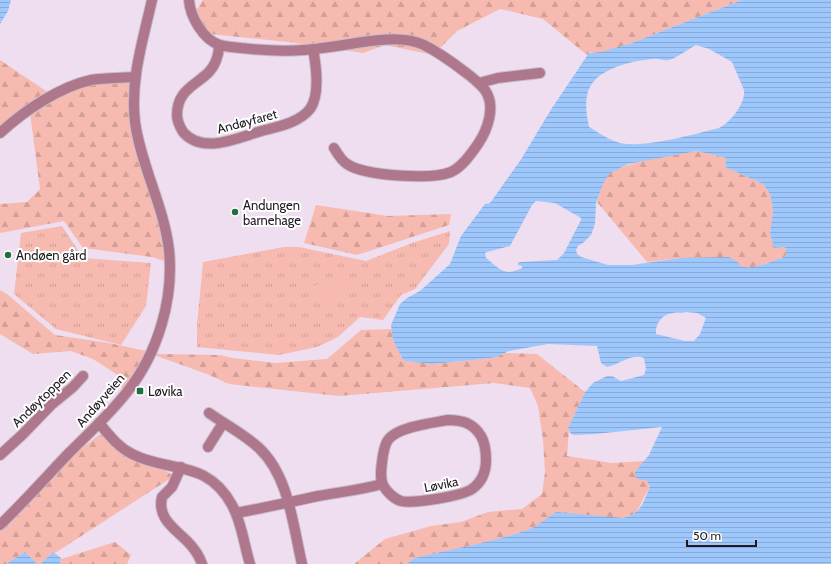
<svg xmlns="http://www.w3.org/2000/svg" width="831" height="564" font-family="Cabin,sans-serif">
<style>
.grass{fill:url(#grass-tufts)}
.forest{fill:url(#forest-firs)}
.pitch{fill:#f7bab0}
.water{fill:url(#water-rules);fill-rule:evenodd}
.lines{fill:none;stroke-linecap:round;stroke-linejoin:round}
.minor-casing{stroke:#c9bbcb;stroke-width:12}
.minor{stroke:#af778b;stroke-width:10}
.poi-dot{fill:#1f7041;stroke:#fff;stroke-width:1.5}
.labels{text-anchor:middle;stroke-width:4;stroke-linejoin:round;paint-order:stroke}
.street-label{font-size:13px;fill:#1f1920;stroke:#fff}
.poi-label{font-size:13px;fill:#1f1920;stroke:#fff;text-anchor:start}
</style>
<defs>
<pattern id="grass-tufts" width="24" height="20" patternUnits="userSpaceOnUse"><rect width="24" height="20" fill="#f7bab0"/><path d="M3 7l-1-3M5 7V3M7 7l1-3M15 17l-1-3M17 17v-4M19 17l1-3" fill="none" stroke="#d39f97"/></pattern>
<pattern id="forest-firs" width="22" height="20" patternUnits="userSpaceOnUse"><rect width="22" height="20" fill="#f7bab0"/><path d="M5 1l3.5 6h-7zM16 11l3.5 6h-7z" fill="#d39f97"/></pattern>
<pattern id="water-rules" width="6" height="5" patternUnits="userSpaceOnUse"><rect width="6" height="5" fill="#9ec7fc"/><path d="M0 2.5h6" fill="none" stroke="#88aad8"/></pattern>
</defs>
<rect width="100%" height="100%" fill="#eedef0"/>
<g class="grass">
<path d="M62,226L83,258L151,263L146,306L121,345L56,329L14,294L21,233Z"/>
<path d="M450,231L449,244L415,289L401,295L383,320L360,317L338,337L317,347L279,355L197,347V325L203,262L284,247H299L366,261L412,243Z"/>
</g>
<g class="forest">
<path d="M203,0H742L629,44L601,53L590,52L587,55L543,19L500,9L457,31L433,55L385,45L363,53L288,42L210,34L196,20L194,14Z"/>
<path d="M0,60L46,91L135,76L133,104L170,263L152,257L83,248L64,221L0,233V204L27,202L40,189L30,113L0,130Z"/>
<path d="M697,151L726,158L725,167L763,184L770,194L773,210L770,233L774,247H782L787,249L786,255L784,257C771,261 753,272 739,265L680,258L647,262L597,202C600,193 602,180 609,174C626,161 675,155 697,151Z"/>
<path d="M316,205L388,216L451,214L449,225L357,255L304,243Z"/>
<path d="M0,290L7,294L55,335L109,343L160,354L220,355L233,358L275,363L327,359L361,330L392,329L393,340L402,358L405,361L432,364L483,359L496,357L505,353L537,354L585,392L568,428L569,430L567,456L612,463L644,461L635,472L646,480L650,486L636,513L623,518L538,525L528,530L488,542L414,558L407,564H354L385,539L431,526L461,522L488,512L522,509L542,494L545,472L543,440L538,406L530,388L494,383L339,396L229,384L207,374L151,354L127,401L116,374L93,359L71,351L33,354L0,334Z"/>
<path d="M105,430L131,449L174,476L55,553L53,552L40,564H37L25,552L6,564H0V521L55,470Z"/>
<path d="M115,542L131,555L127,564H60L61,559Z"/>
</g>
<path class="pitch" d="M343,272L351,290L322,304L314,286Z"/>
<g class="water">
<path d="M0,0H11L8,11L0,24Z"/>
<path d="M742,0H831V564H407L414,558C433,553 533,534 540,523L556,512L623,518C642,513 643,503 650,486L646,480H641L635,477V472L649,455L662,427L595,434L574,435L571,434L568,428L585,392L593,383L607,376H612L621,381L644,375L646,369L644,358C632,353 618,365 607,367L601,363L597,346L548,344L509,351L496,357L483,359L432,364L405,361L402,358L393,340L391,325L400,304L407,298L420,291L450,264L461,236L485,204L490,203L520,161L552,108L589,53L601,52L629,44ZM696,45L709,49L732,62L744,90C746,103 730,123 719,128C695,134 639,150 617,142C607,139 598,132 589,127C587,117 585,105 587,96C591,69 631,61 653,59C658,58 664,61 669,60C676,58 689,49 696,45ZM697,151L726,158L725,167L763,184L770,194L773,210L770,233L774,248L782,247L786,248V255L784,257C771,261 752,272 739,265V263L729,257L680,258L632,265H608L581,257L577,254L576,250L578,246L583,243L591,235L595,224L596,203L603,184L609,174L628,164ZM536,201L555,203L581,218V220L564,253L557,260L520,262L518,263V265L522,266V268C504,277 500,269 486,258L485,253L487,252L510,246L532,205ZM686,312L697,313L706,318L700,334L694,341H685L656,334C655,324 662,314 673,313C677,312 681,313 686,312Z"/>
<path d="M25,552L37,564H6Z"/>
<path d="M53,552L61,558L60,564H40Z"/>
</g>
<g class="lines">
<g class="minor-casing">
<g id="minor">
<path d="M189,0C190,16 203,40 220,45C226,47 234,47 241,48C267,51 296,52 322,48C352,45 396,32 424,45C438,52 452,62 465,72C472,77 479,83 485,90C496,106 488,129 478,144C471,154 462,167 451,172C431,180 365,176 347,164C342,161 337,153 334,148"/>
<path d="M219,45C219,55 215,66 208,73C194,86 177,91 177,115C177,121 180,127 183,132C202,154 235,139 258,132C275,127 298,124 310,109C320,95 316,65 313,49"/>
<path d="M479,83L498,78L540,73"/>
<path d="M0,133C24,111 59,87 91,80C105,78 120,78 135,77"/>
<path d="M209,413C226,425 244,434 259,448C289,476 293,526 302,564"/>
<path d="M448,420C462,420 473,423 481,436C485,443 486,452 486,460C486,471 482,482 472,489C462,496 413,504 401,501C394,499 386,491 383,485C379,477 382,463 383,455C384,450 385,444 388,440C397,427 432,423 448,420Z"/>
<path d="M99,423C109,435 118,447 132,454C169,473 207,459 232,505C242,523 244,545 250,564"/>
<path d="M208,447L223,423"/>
<path d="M0,455L22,435L51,405L73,387L83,376"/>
<path d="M181,467L172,487L162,497C157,518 174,528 187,541C193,547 199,555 202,564"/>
<path d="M236,513C263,508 291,502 318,496C340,492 361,490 382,484"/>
<path d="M0,525C24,502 46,477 69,453C89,433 110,414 127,392C158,353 174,299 169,250C164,206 141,166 135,122C130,80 143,40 152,0"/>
</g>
</g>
<use href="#minor" class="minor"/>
</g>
<g class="poi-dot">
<circle cx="235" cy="212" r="4"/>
<circle cx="8" cy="255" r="4"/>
<rect x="136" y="387" width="8" height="8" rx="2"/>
</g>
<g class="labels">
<g class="street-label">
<text transform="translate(247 121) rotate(-15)" y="5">Andøyfaret</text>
<text transform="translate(41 398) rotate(-44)" y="5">Andøytoppen</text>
<text transform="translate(100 400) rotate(-49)" y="5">Andøyveien</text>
<text transform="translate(441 484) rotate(-11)" y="5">Løvika</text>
</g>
<g class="poi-label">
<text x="243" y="210">Andungen<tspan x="243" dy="15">barnehage</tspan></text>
<text x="16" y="260">Andøen gård</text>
<text x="148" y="396">Løvika</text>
</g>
</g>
<path d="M687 540v6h69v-6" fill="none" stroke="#1f1920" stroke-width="2"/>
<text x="693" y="540" font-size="12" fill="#1f1920" stroke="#ffffff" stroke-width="3" paint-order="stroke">50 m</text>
</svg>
